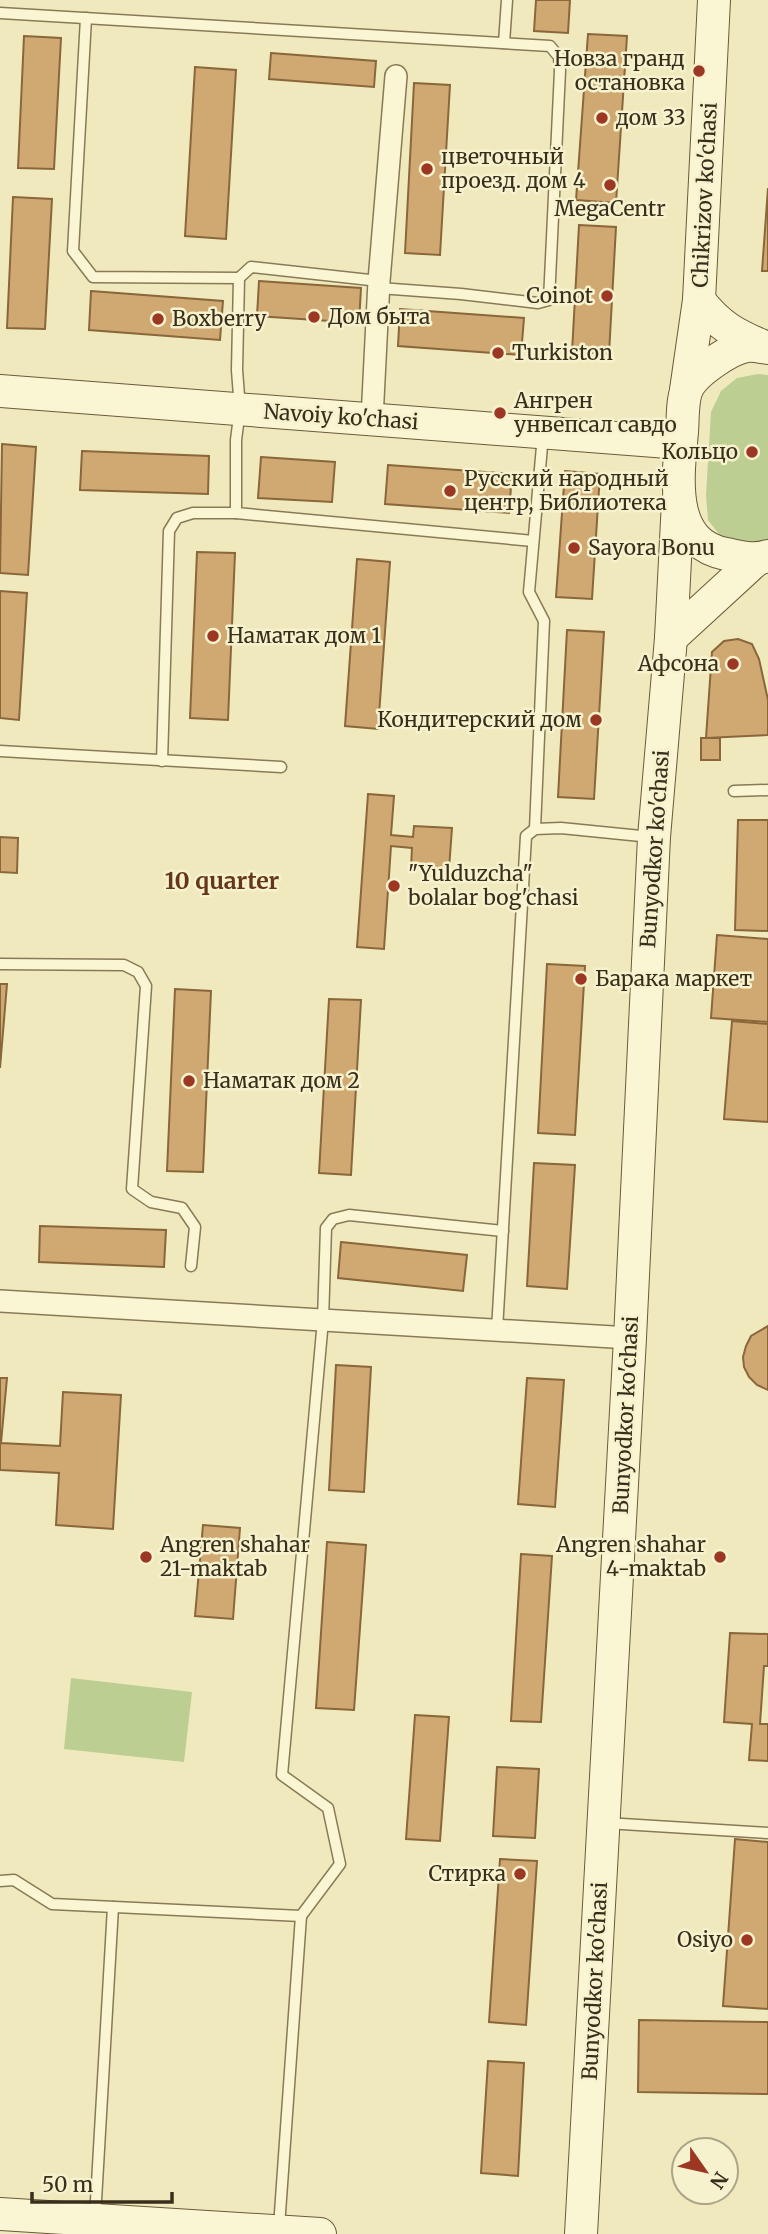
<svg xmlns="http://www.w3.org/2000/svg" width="768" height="2234" font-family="Merriweather,serif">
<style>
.green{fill:#bdce92}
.building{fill:#d0a972;stroke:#89673b;stroke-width:2}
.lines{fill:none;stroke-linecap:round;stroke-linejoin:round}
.lane-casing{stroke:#897a56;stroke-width:13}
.street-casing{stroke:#897a56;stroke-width:24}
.secondary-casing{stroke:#6b5a39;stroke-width:34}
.lane{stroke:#faf5d2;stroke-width:10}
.street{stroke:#faf5d2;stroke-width:21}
.secondary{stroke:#faf5d2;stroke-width:32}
.poi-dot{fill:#9b3723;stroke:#f7f2ce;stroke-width:2.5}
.labels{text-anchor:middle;stroke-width:5;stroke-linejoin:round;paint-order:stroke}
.poi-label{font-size:21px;fill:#382e1b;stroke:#f7f2ce;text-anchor:start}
.street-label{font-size:21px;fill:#382e1b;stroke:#f7f2ce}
.neighbourhood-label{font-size:23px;font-weight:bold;fill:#663619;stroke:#f7f2ce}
</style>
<rect width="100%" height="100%" fill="#f0e9be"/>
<g class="green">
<path d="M758,374L768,375V545L760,548L721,537L708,520L706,495L711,412L721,391L737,378Z"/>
<path d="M71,1678L192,1692L184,1762L64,1749Z"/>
</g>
<g class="building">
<path d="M536,0H570L568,33L534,31Z"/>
<path d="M588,34L627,36L616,203L576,200Z"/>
<path d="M24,36L61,38L54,169L18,168Z"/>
<path d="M271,53L376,61L374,87L269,79Z"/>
<path d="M195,67L236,70L226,239L185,236Z"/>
<path d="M414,83L450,85L440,255L405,253Z"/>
<path d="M768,188V271H762Z"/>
<path d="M13,197L52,199L45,329L7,328Z"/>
<path d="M579,225L616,227L609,354L572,352Z"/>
<path d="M259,281L361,288L359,323L257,316Z"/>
<path d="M91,291L223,301L220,340L89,330Z"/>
<path d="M400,309L524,318L521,355L398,346Z"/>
<path d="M2,444L36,447L28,575L0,573Z"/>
<path d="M82,451L209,456L208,494L80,490Z"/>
<path d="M261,457L335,462L332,502L258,498Z"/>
<path d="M388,465L512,474L509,513L385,504Z"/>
<path d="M565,471L600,474L592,599L556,597Z"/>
<path d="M197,552L235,553L228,720L190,718Z"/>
<path d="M357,559L390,562L378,729L345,726Z"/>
<path d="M0,591L27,593L19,720L0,718Z"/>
<path d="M567,630L604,632L594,799L558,797Z"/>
<path d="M738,639L752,644L759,659L768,700V735L706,738L712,652L724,641Z"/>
<rect x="701" y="738" width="19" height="22"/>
<path d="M368,794L394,796L391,835L413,837L414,826L452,828L449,869L411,867L412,848L391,846L384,949L357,947Z"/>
<path d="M738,820H768V931L735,930Z"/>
<path d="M0,837L18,838L17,873L0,872Z"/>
<path d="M717,935L768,939V1022L711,1018Z"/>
<path d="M547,964L585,966L575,1135L538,1133Z"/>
<path d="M0,984H7L0,1068Z"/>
<path d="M175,989L211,991L203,1172L167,1171Z"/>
<path d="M329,999L361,1000L351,1175L319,1173Z"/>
<path d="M732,1021L768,1024V1122L724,1119Z"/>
<path d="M534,1163L575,1165L567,1289L527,1286Z"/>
<path d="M40,1226L166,1230L164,1267L39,1262Z"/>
<path d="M341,1242L467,1255L463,1291L338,1278Z"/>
<path d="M768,1326V1390L757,1385L749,1377L744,1367L743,1357L746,1346L751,1336Z"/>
<path d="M336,1365L371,1367L364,1492L329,1490Z"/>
<path d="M0,1378H7L1,1443L60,1446L63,1392L121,1395L113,1529L56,1525L59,1473L0,1470Z"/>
<path d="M527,1378L564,1380L555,1507L518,1504Z"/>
<path d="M203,1525L240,1528L233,1619L195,1616Z"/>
<path d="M327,1542L366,1545L354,1710L316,1708Z"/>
<path d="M521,1554L552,1556L541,1722L511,1721Z"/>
<path d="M730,1633L768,1634V1666H764L760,1724H768V1761L749,1760L752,1724L724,1722Z"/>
<path d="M415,1715L449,1717L440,1841L406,1839Z"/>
<path d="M497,1767L539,1769L535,1838L493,1836Z"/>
<path d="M735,1839L768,1842V2009L723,2006Z"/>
<path d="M500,1859L537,1861L526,2025L489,2022Z"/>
<path d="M639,2020L768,2022V2094L638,2092Z"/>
<path d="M488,2061L524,2063L518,2176L481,2173Z"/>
</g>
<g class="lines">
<g class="lane-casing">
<g id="lane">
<path d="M0,13L550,46L559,57L560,71L549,300L538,303L461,294L379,288"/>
<path d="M86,18L73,251L93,277L239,278"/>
<path d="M504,43L507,0"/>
<path d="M379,281L251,267L239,278L237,370L240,409L236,440V513L533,541"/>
<path d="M0,751L281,767"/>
<path d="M162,761L169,531L177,518L193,513H236"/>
<path d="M734,791L768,790"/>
<path d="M535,829L544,621L529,592L543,435"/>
<path d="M0,964L124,965L138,972L146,986L132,1189L151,1202L182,1208L195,1227L191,1266"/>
<path d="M497,1330L526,836L535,829L561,828L651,837"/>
<path d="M606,1823L768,1833"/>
<path d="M0,1881L14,1880L52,1904L301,1916L340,1864L328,1808L282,1775L323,1320L326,1228L333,1219L349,1215L503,1231"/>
<path d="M95,2218L113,1907"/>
<path d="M279,2227L301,1916"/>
</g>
</g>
<g class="street-casing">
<g id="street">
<path d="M372,419L379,281L396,76"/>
<path d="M0,1301L630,1338"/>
</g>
</g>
<g class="secondary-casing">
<g id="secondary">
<path d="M699,300C719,326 736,335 765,347"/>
<path d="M768,348C761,347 753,345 747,346C729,349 694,373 687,389C682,400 683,420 682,432C678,476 668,543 726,554C741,557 753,561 768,556"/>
<path d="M686,390L699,300L714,0"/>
<path d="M0,391L681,443"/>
<path d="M671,638L756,560"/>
<path d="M0,2214L320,2234"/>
<path d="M581,2234L630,1338L654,837L671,638L678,501"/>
</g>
</g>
<use href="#lane" class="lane"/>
<use href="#street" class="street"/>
<use href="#secondary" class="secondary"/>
</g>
<g class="poi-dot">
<circle cx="699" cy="71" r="7"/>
<circle cx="602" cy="118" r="7"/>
<circle cx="427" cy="169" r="7"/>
<circle cx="610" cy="185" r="7"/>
<circle cx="607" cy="296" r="7"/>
<circle cx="314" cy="317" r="7"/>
<circle cx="158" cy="319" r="7"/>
<circle cx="498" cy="353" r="7"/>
<circle cx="500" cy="413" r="7"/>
<circle cx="752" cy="452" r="7"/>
<circle cx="450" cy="491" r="7"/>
<circle cx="574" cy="548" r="7"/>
<circle cx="213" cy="636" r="7"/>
<circle cx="733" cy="664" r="7"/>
<circle cx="596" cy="720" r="7"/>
<circle cx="394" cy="886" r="7"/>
<circle cx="581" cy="979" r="7"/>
<circle cx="189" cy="1081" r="7"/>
<circle cx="146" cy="1557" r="7"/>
<circle cx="720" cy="1557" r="7"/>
<circle cx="520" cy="1874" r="7"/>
<circle cx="747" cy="1940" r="7"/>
</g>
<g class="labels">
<g class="poi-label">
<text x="685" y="66" text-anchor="end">Новза гранд<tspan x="685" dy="24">остановка</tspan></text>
<text x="616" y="125">дом 33</text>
<text x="441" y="164">цветочный<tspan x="441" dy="24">проезд. дом 4</tspan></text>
<text x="610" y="216" text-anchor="middle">MegaCentr</text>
<text x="593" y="303" text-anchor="end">Coinot</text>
<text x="328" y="324">Дом быта</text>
<text x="172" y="326">Boxberry</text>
<text x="512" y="360">Turkiston</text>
<text x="514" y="408">Ангрен<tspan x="514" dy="24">унвепсал савдо</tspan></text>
<text x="738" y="459" text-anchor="end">Кольцо</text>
<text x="464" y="486">Русский народный<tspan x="464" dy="24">центр, Библиотека</tspan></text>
<text x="588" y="555">Sayora Bonu</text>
<text x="227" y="643">Наматак дом 1</text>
<text x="719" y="671" text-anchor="end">Афсона</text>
<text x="582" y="727" text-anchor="end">Кондитерский дом</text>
<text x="408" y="881">"Yulduzcha"<tspan x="408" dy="24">bolalar bog'chasi</tspan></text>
<text x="595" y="986">Барака маркет</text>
<text x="203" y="1088">Наматак дом 2</text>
<text x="160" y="1552">Angren shahar<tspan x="160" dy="24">21-maktab</tspan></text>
<text x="706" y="1552" text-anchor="end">Angren shahar<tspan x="706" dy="24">4-maktab</tspan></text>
<text x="506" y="1881" text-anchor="end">Стирка</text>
<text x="733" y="1947" text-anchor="end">Osiyo</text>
</g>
<g class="street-label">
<text transform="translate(705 195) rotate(-87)" y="7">Chikrizov ko'chasi</text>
<text transform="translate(341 417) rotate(4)" y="7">Navoiy ko'chasi</text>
<text transform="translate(655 849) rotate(-86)" y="7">Bunyodkor ko'chasi</text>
<text transform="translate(626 1415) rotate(-87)" y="7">Bunyodkor ko'chasi</text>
<text transform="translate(595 1981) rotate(-87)" y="7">Bunyodkor ko'chasi</text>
</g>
<g class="neighbourhood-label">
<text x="222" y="889">10 quarter</text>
</g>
</g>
<g transform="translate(705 2171) rotate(124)"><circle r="33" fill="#f7f2ce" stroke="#aba486" stroke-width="2"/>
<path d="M0-5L12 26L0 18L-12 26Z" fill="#9b3723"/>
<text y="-10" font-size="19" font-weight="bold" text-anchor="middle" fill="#382e1b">N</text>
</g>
<path d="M32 2192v10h140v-10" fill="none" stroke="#382e1b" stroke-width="3.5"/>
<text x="42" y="2192" font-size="21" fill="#382e1b" stroke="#f7f2ce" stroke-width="5" paint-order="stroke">50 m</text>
</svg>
